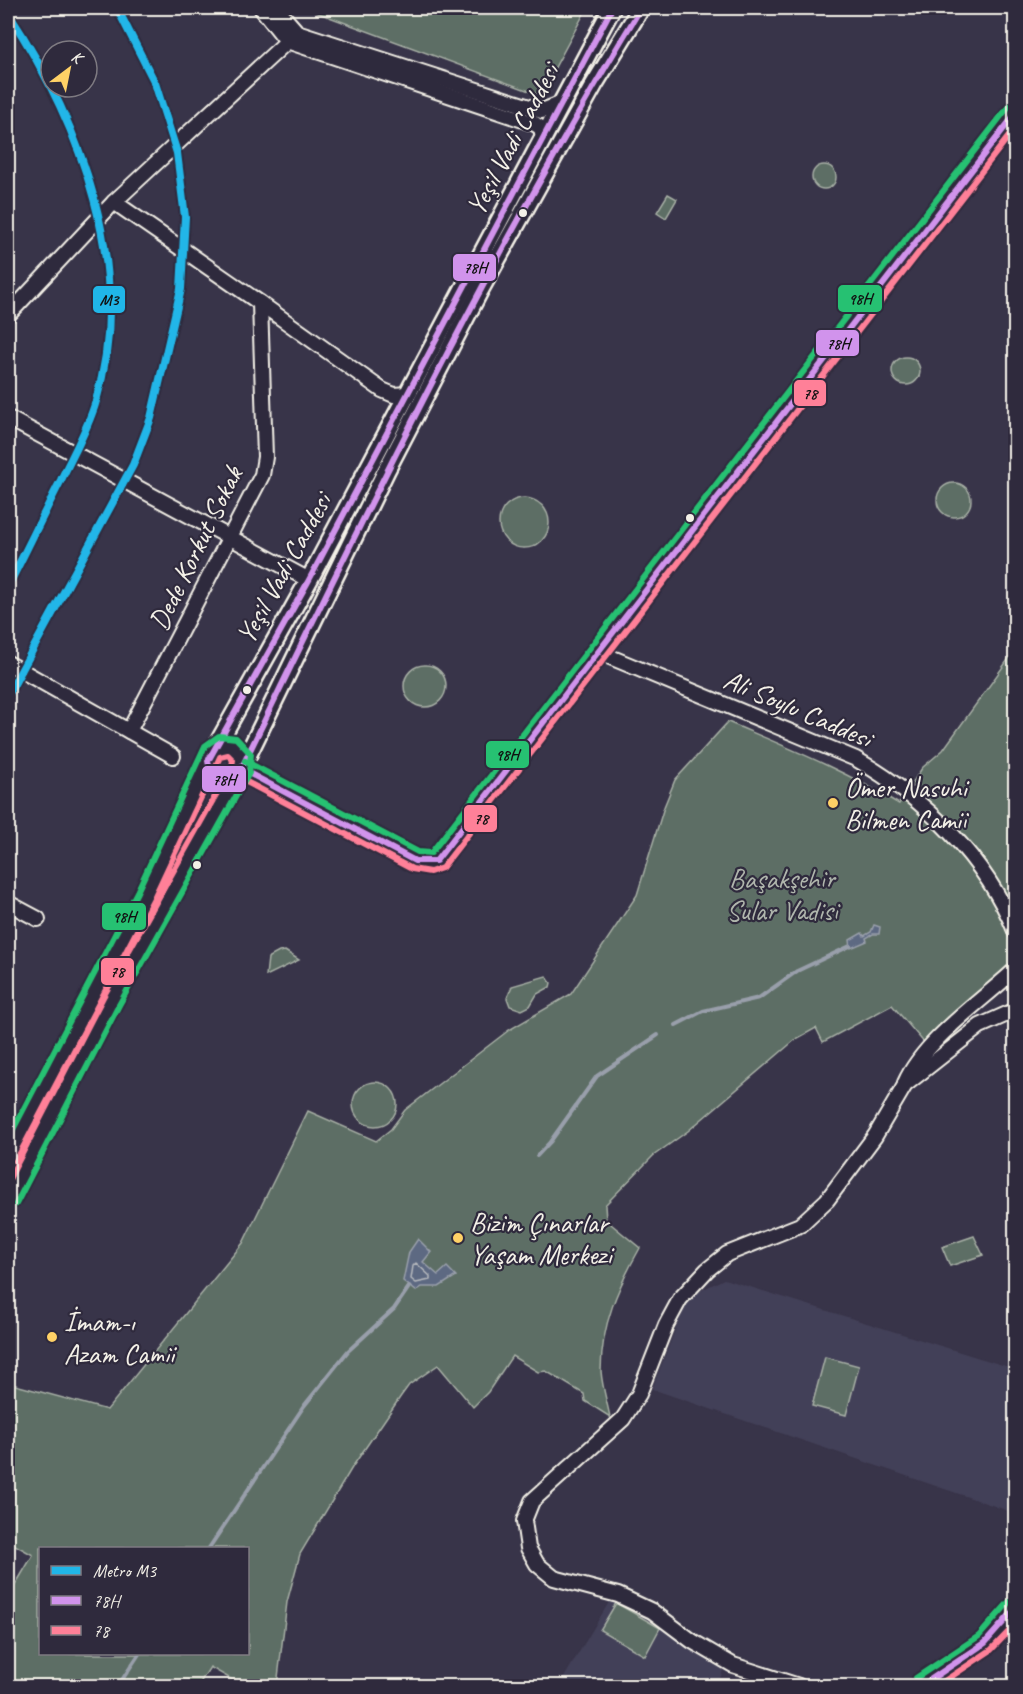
<svg xmlns="http://www.w3.org/2000/svg" width="1023" height="1694" font-family="Caveat,sans-serif">
<style>
.built{fill:#434058}
.green{fill:#5d6e65;stroke:#a8b0a6;stroke-width:1.5;fill-rule:evenodd}
.water{fill:#5d6982;stroke:#999fab;stroke-width:1.5}
.lines{fill:none;stroke-linecap:round;stroke-linejoin:round}
.shore{stroke:#b8bbbf;stroke-width:1.5}
.stream{stroke:#999fab;stroke-width:4}
.minor-tunnel{stroke:#545061;stroke-width:14;stroke-dasharray:14 7;stroke-linecap:butt}
.minor-casing{stroke:#f4f1e8;stroke-width:18}
.major-casing{stroke:#f4f1e8;stroke-width:21}
.minor{stroke:#2f2a3d;stroke-width:14}
.major{stroke:#2f2a3d;stroke-width:16}
.bus-1-casing{stroke:#2f2a3d;stroke-width:10}
.bus-2-casing{stroke:#2f2a3d;stroke-width:10}
.bus-3-casing{stroke:#2f2a3d;stroke-width:10}
.bus-1{stroke:#d193ec;stroke-width:6}
.bus-2{stroke:#ff8098;stroke-width:6}
.bus-3{stroke:#26c172;stroke-width:6}
.metro-1-casing{stroke:#2f2a3d;stroke-width:12}
.metro-1{stroke:#20b6e8;stroke-width:8}
.bus-dot{fill:#f4f1e8;stroke:#2f2a3d;stroke-width:2}
.poi-dot{fill:#ffd166;stroke:#2f2a3d;stroke-width:2}
.labels{text-anchor:middle;stroke-width:4.5;stroke-linejoin:round;paint-order:stroke}
.street-label{font-size:28px;fill:#f4f1e8;stroke:#2f2a3d}
.poi-label{font-size:28px;fill:#f4f1e8;stroke:#2f2a3d;text-anchor:start}
.park-label{font-size:28px;fill:#b0b6ad;stroke:#2f2a3d}
.line-badge{stroke:#2f2a3d;stroke-width:2}
.pale-badge-label{font-size:16px;text-anchor:middle;font-weight:bold;fill:#111}
</style>
<rect width="100%" height="100%" fill="#383449"/>
<filter id="ink" filterUnits="userSpaceOnUse"><feTurbulence type="fractalNoise" baseFrequency=".0167" numOctaves="2"/><feDisplacementMap in="SourceGraphic" scale="12" xChannelSelector="R" yChannelSelector="G"/><feConvolveMatrix kernelMatrix="1 2 1 2 8 2 1 2 1" color-interpolation-filters="sRGB"/></filter>
<g filter="url(#ink)">
<g class="built">
<path d="M724,1279L1015,1369V1513L652,1389L688,1297Z"/>
<path d="M611,1599L658,1624L724,1668L717,1686H559Z"/>
</g>
<g class="green">
<path d="M305,8H587L540,95Z"/>
<circle cx="824" cy="177" r="12"/>
<path d="M668,194L677,199L666,218L657,212Z"/>
<circle cx="906" cy="371" r="14"/>
<circle cx="954" cy="500" r="17"/>
<circle cx="524" cy="523" r="25"/>
<path d="M1015,650V964L926,1045L892,1005L823,1042L816,1028L796,1039L688,1131L653,1156L605,1205L606,1220L640,1248C618,1287 601,1325 601,1371C602,1386 607,1402 610,1417L585,1401L584,1394L546,1371L538,1372L512,1356L488,1392L473,1407L438,1365L409,1385L401,1396L353,1466L300,1554L287,1602L277,1686H243L210,1667L198,1686H8V1597L33,1555L8,1541V1383L107,1410L243,1243L308,1111L376,1141L391,1129L405,1110L509,1030L571,994L637,895L664,807L675,780L728,722C786,747 844,770 899,804L922,768L943,750ZM40,1548H248V1654H40Z"/>
<circle cx="425" cy="686" r="21"/>
<path d="M285,951L299,960L266,976L268,958L279,952Z"/>
<path d="M546,976L551,983L550,987L537,994L530,1006L522,1010L510,1006L507,998L512,986Z"/>
<circle cx="375" cy="1104" r="22"/>
<path d="M974,1236L983,1255L950,1266L942,1247Z"/>
<path d="M825,1357L859,1366L846,1415L812,1406Z"/>
<path d="M616,1603L660,1628L645,1656L600,1630Z"/>
</g>
<g class="water">
<path d="M874,925L880,927L879,934H873L866,938L867,941L851,948L850,940L862,933L864,936L871,932Z"/>
<path d="M418,1239L431,1252L423,1262L438,1275L447,1267L456,1276L439,1287H422L416,1291L403,1281L409,1252Z"/>
</g>
<g class="lines">
<path class="shore" d="M416,1263L430,1276V1280L416,1283L411,1279L413,1266Z"/>
<g class="stream">
<path d="M676,1025L703,1011L759,998L797,971L850,946"/>
<path d="M537,1156L550,1142L597,1076L658,1035"/>
<path d="M209,1548L304,1406L348,1351L394,1309L409,1287"/>
<path d="M118,1686L139,1654"/>
</g>
<path class="minor-tunnel" d="M1001,130L1016,112"/>
<g class="minor-casing">
<g id="minor">
<path d="M261,8L287,41L535,124L541,128L543,137"/>
<path d="M276,8L297,32L542,111L560,104"/>
<path d="M114,202L293,36"/>
<path d="M260,303L382,390L394,395L407,394"/>
<path d="M8,315L114,202L260,303L265,457L262,475L129,731"/>
<path d="M8,418L309,580"/>
<path d="M598,652L856,759C924,798 986,858 1016,933"/>
<path d="M8,663L173,756"/>
<path d="M241,769L415,861L430,863L436,861L1001,130"/>
<path d="M8,903L38,919"/>
<path d="M905,1083C924,1040 982,1001 1016,969"/>
<path d="M799,1686L733,1665L692,1641L652,1611L618,1595L554,1578L537,1564L528,1548L524,1521L532,1501L623,1419L639,1394L666,1325L680,1299L707,1270L727,1254L800,1225L827,1200L875,1136L905,1085L980,1026L1016,1010"/>
<path d="M921,1686C957,1663 993,1645 1016,1607"/>
</g>
</g>
<g class="major-casing">
<g id="major">
<path d="M213,751C227,739 240,746 244,762"/>
<path d="M208,761C210,778 223,784 238,775"/>
<path d="M8,1156L26,1126L145,896L208,761L309,580L612,8"/>
<path d="M8,1200L111,1001L241,769L387,469L480,290L595,83L641,8"/>
</g>
</g>
<use href="#minor" class="minor"/>
<use href="#major" class="major"/>
<g class="bus-1-casing">
<g id="bus-1">
<path d="M612,8L309,580L208,761C210,773 216,780 229,779L241,769C366,511 491,253 641,8"/>
<path d="M241,769L415,861H436L1016,113"/>
<path d="M921,1686L985,1643L1016,1608"/>
</g>
</g>
<g class="bus-2-casing">
<g id="bus-2">
<path d="M237,777L412,869L430,872L442,868L1016,127"/>
<path d="M8,1181L103,997L232,766L233,760L228,755L220,757L153,900L16,1161"/>
<path d="M937,1686L991,1650L1016,1624"/>
</g>
</g>
<g class="bus-3-casing">
<g id="bus-3">
<path d="M245,761L418,852L431,853L1009,106"/>
<path d="M8,1139L137,892L205,746L219,736L236,738L251,754L249,773L119,1005L16,1204"/>
<path d="M916,1678L979,1636L1009,1602"/>
</g>
</g>
<use href="#bus-1" class="bus-1"/>
<use href="#bus-2" class="bus-2"/>
<use href="#bus-3" class="bus-3"/>
<g class="metro-1-casing">
<g id="metro-1">
<path d="M8,13C81,124 135,268 96,401C88,429 73,454 61,480C43,515 26,551 8,586"/>
<path d="M8,695L133,465L151,418L181,289L185,217L177,153L155,83L117,8"/>
</g>
</g>
<use href="#metro-1" class="metro-1"/>
</g>
</g>
<g class="bus-dot">
<circle cx="523" cy="213" r="5"/>
<circle cx="690" cy="518" r="5"/>
<circle cx="247" cy="690" r="5"/>
<circle cx="197" cy="865" r="5"/>
</g>
<g class="poi-dot">
<circle cx="833" cy="803" r="6"/>
<circle cx="458" cy="1238" r="6"/>
<circle cx="52" cy="1337" r="6"/>
</g>
<g class="labels">
<g class="street-label">
<text transform="translate(512 139) rotate(-62)" y="10">Yeşil Vadi Caddesi</text>
<text transform="translate(195 548) rotate(-64)" y="10">Dede Korkut Sokak</text>
<text transform="translate(283 568) rotate(-61)" y="10">Yeşil Vadi Caddesi</text>
<text transform="translate(798 708) rotate(23)" y="10">Ali Soylu Caddesi</text>
</g>
<g class="poi-label">
<text x="845" y="797">Ömer Nasuhi<tspan x="845" dy="32">Bilmen Camii</tspan></text>
<text x="470" y="1232">Bizim Çınarlar<tspan x="470" dy="32">Yaşam Merkezi</tspan></text>
<text x="64" y="1331">İmam-ı<tspan x="64" dy="32">Azam Camii</tspan></text>
</g>
<g class="park-label">
<text x="782" y="888">Başakşehir<tspan x="782" dy="32">Sular Vadisi</tspan></text>
</g>
</g>
<g class="line-badge">
<rect x="452" y="253" width="45" height="29" rx="6" fill="#d193ec"/>
<rect x="837" y="284" width="46" height="29" rx="6" fill="#26c172"/>
<rect x="92" y="285" width="34" height="29" rx="6" fill="#20b6e8"/>
<rect x="815" y="329" width="45" height="28" rx="6" fill="#d193ec"/>
<rect x="793" y="379" width="34" height="28" rx="6" fill="#ff8098"/>
<rect x="485" y="740" width="45" height="29" rx="6" fill="#26c172"/>
<rect x="201" y="765" width="46" height="28" rx="6" fill="#d193ec"/>
<rect x="463" y="804" width="35" height="29" rx="6" fill="#ff8098"/>
<rect x="101" y="902" width="46" height="29" rx="6" fill="#26c172"/>
<rect x="100" y="957" width="35" height="29" rx="6" fill="#ff8098"/>
</g>
<g class="pale-badge-label">
<text x="475" y="273">78H</text>
<text x="860" y="304">98H</text>
<text x="109" y="305">M3</text>
<text x="838" y="349">78H</text>
<text x="810" y="399">78</text>
<text x="507" y="760">98H</text>
<text x="224" y="785">78H</text>
<text x="481" y="824">78</text>
<text x="124" y="922">98H</text>
<text x="117" y="977">78</text>
</g>
<rect width="1023" height="1694" fill="none" stroke="#2f2a3d" stroke-width="30"/>
<rect x="15" y="15" width="993" height="1664" fill="none" stroke="#f4f1e8" stroke-width="2" filter="url(#ink)"/>
<rect x="39" y="1547" width="210" height="108" fill="#2f2a3d" stroke="#7e7a81" stroke-width="1.5"/>
<rect x="51" y="1566" width="30" height="9" fill="#20b6e8" stroke="#7e7a81" stroke-width="1.5"/>
<text x="93" y="1577" font-size="18" fill="#f4f1e8">Metro M3</text>
<rect x="51" y="1596" width="30" height="9" fill="#d193ec" stroke="#7e7a81" stroke-width="1.5"/>
<text x="93" y="1607" font-size="18" fill="#f4f1e8">78H</text>
<rect x="51" y="1626" width="30" height="9" fill="#ff8098" stroke="#7e7a81" stroke-width="1.5"/>
<text x="93" y="1637" font-size="18" fill="#f4f1e8">78</text>
<g transform="translate(69 69) rotate(32)"><circle r="28" fill="#2f2a3d" stroke="#7e7a81" stroke-width="1.5"/>
<path d="M0-4.5L10 22L0 15L-10 22Z" fill="#ffd166"/>
<text y="-9" font-size="16" font-weight="bold" text-anchor="middle" fill="#f4f1e8">K</text>
</g>
</svg>
